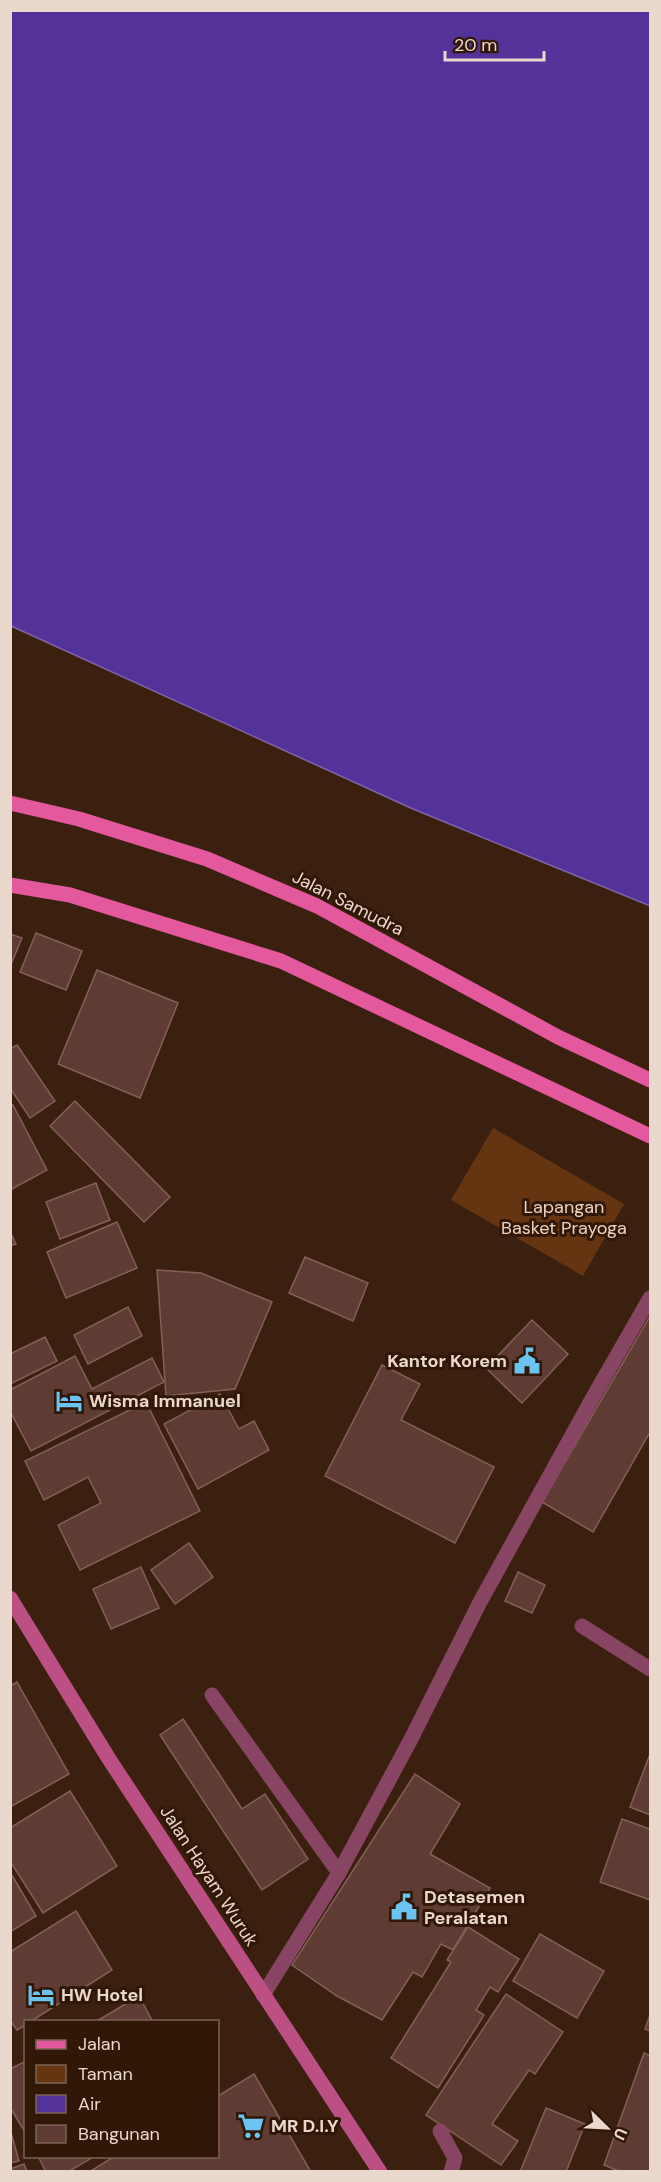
<svg xmlns="http://www.w3.org/2000/svg" width="661" height="2182" font-family="'DM Sans',sans-serif">
<style>
.green{fill:#653411}
.water{fill:#533299;stroke:#8064a9;stroke-width:1.5}
.building{fill:#5e3c34;stroke:#845f57;stroke-width:1.5}
.lines{fill:none;stroke-linecap:round;stroke-linejoin:round}
.service{stroke:#874463;stroke-width:15}
.minor{stroke:#874463;stroke-width:15}
.secondary{stroke:#bc5084;stroke-width:15}
.primary{stroke:#e4589d;stroke-width:15}
.labels{text-anchor:middle;stroke-width:6;stroke-linejoin:round;paint-order:stroke}
.street-label{font-size:18px;fill:#ead8cd;stroke:#311705}
.park-label{font-size:18px;fill:#edd2c1;stroke:#311705}
.poi-label{font-size:18px;font-weight:bold;fill:#ead8cd;stroke:#311705;text-anchor:start}
</style>
<rect width="100%" height="100%" fill="#3b200f"/>
<path class="green" d="M493,1128L624,1204L583,1276L451,1200Z"/>
<path class="water" d="M11,10L650,11V906L413,809L11,626Z"/>
<g class="building">
<path d="M36,933L82,951L66,990L20,972Z"/>
<path d="M10,934L22,938L10,967Z"/>
<path d="M97,970L178,1003L140,1098L58,1064Z"/>
<path d="M17,1045L55,1101L30,1118L10,1088V1049Z"/>
<path d="M75,1101L170,1197L144,1222L50,1126Z"/>
<path d="M13,1105L47,1170L10,1190V1106Z"/>
<path d="M96,1183L110,1220L60,1239L46,1202Z"/>
<path d="M117,1222L137,1268L66,1298L47,1252Z"/>
<path d="M10,1232L16,1244L10,1246Z"/>
<path d="M305,1257L368,1283L353,1321L289,1293Z"/>
<path d="M157,1270L201,1273L272,1302L235,1389L166,1396Z"/>
<path d="M128,1307L142,1336L88,1364L74,1335Z"/>
<path d="M650,1316V1432L593,1532L542,1502Z"/>
<path d="M532,1320L568,1354L522,1403L486,1368Z"/>
<path d="M45,1337L57,1361L10,1384V1354Z"/>
<path d="M75,1356L92,1389L152,1358L164,1382L31,1451L10,1411V1390Z"/>
<path d="M382,1365L420,1384L401,1420L494,1467L455,1543L325,1476Z"/>
<path d="M220,1394L239,1429L254,1421L269,1450L198,1489L164,1424Z"/>
<path d="M146,1402L200,1511L80,1570L58,1525L101,1503L88,1477L44,1500L25,1461Z"/>
<path d="M189,1543L213,1577L175,1604L151,1570Z"/>
<path d="M141,1567L159,1608L111,1629L93,1589Z"/>
<path d="M518,1572L545,1585L532,1613L505,1601Z"/>
<path d="M17,1682L69,1774L10,1807V1686Z"/>
<path d="M183,1719L242,1809L265,1794L308,1859L262,1890L160,1735Z"/>
<path d="M650,1754V1815L630,1807Z"/>
<path d="M415,1774L460,1804L430,1854L490,1888L453,1950L441,1944L422,1977L413,1972L382,2020L337,1996L292,1965Z"/>
<path d="M70,1791L117,1866L43,1913L10,1861V1828Z"/>
<path d="M622,1819L650,1829V1900L600,1882Z"/>
<path d="M10,1872L36,1916L10,1932Z"/>
<path d="M76,1911L112,1970L30,2022H26V2025L17,2030L10,2020V1952Z"/>
<path d="M468,1927L519,1959L498,1992L490,1987L476,2010L484,2015L438,2088L391,2058L451,1962L447,1960Z"/>
<path d="M540,1934L604,1971L577,2018L513,1981Z"/>
<path d="M506,1994L563,2032L535,2074L529,2070L492,2124L518,2141L501,2165L426,2115Z"/>
<path d="M139,1996L153,2022H95Z"/>
<path d="M650,2015V2031L645,2029Z"/>
<path d="M644,2053L650,2056V2172H621L604,2165Z"/>
<path d="M26,2061V2134L10,2107V2069Z"/>
<path d="M254,2074L311,2172H89L115,2156H218V2096Z"/>
<path d="M546,2108L585,2124L566,2172H520Z"/>
<path d="M10,2129L19,2161L10,2163Z"/>
<path d="M38,2156H95L68,2172H46Z"/>
<path d="M24,2164L27,2172H10V2169Z"/>
</g>
<g class="lines">
<path class="service" d="M440,2131L455,2158L451,2172"/>
<g class="minor">
<path d="M582,1626L650,1669"/>
<path d="M212,1695L339,1873"/>
<path d="M263,1995L339,1873L410,1741L480,1602L592,1399L650,1298"/>
</g>
<path class="secondary" d="M10,1598L109,1759L380,2172"/>
<g class="primary">
<path d="M10,803L79,819L207,859L317,906L558,1037L650,1080"/>
<path d="M10,885L70,895L281,961L650,1136"/>
</g>
</g>
<defs>
<g id="civic-bare" transform="scale(2.07)"><path d="M-.6-6.5H3V-4.5H.6V-3L4-1V1h2V6H-6V1h2V-1L-.6-3ZM-1.2 2.5V6h2.4V2.5Z" fill="#6ac3f1" stroke="#311705" stroke-width="2.5" paint-order="stroke"/></g>
<g id="hotel-bare" transform="scale(2.07)"><path d="M-6-4.5h1.5V1H6V5H4.5V3h-9V5H-6ZM-4 0a1.8 1.8 0 1 1 3.6 0ZM.5 0V-2.5h3Q6-2.5 6 0Z" fill="#6ac3f1" stroke="#311705" stroke-width="2.5" paint-order="stroke"/></g>
<g id="supermarket-bare" transform="scale(2.07)"><path d="M-6-5.5h2.5l.6 2H6L4.5 2H-2.5L-4.4-4H-6ZM-1.5 3.2a1.3 1.3 0 1 0 .1 0ZM3 3.2a1.3 1.3 0 1 0 .1 0Z" fill="#6ac3f1" stroke="#311705" stroke-width="2.5" paint-order="stroke"/></g>
</defs>
<g fill-rule="evenodd">
<use href="#civic-bare" x="527" y="1361"/>
<use href="#hotel-bare" x="69" y="1401"/>
<use href="#civic-bare" x="404" y="1907"/>
<use href="#hotel-bare" x="41" y="1995"/>
<use href="#supermarket-bare" x="251" y="2126"/>
</g>
<g class="labels">
<g class="street-label">
<text transform="translate(348 903) rotate(27)" y="6">Jalan Samudra</text>
<text transform="translate(209 1876) rotate(57)" y="6">Jalan Hayam Wuruk</text>
</g>
<g class="park-label">
<text x="564" y="1213">Lapangan<tspan x="564" dy="21">Basket Prayoga</tspan></text>
</g>
<g class="poi-label">
<text x="507" y="1367" text-anchor="end">Kantor Korem</text>
<text x="89" y="1407">Wisma Immanuel</text>
<text x="424" y="1903">Detasemen<tspan x="424" dy="21">Peralatan</tspan></text>
<text x="61" y="2001">HW Hotel</text>
<text x="271" y="2132">MR D.I.Y</text>
</g>
</g>
<rect width="661" height="2182" fill="none" stroke="#ead8cd" stroke-width="24"/>
<rect x="24" y="2020" width="195" height="138" fill="#311705" stroke="#7b6455" stroke-width="1.5"/>
<rect x="36" y="2040" width="30" height="9" fill="#e4589d" stroke="#7b6455" stroke-width="1.5"/>
<text x="78" y="2050" font-size="18" fill="#ead8cd">Jalan</text>
<rect x="36" y="2065" width="30" height="18" fill="#653411" stroke="#7b6455" stroke-width="1.5"/>
<text x="78" y="2080" font-size="18" fill="#ead8cd">Taman</text>
<rect x="36" y="2095" width="30" height="18" fill="#533299" stroke="#7b6455" stroke-width="1.5"/>
<text x="78" y="2110" font-size="18" fill="#ead8cd">Air</text>
<rect x="36" y="2125" width="30" height="18" fill="#5e3c34" stroke="#7b6455" stroke-width="1.5"/>
<text x="78" y="2140" font-size="18" fill="#ead8cd">Bangunan</text>
<g transform="translate(607 2128) rotate(114)" stroke="#311705" stroke-width="4.5" paint-order="stroke">
<path d="M0-4.5L10 22L0 15L-10 22Z" fill="#ead8cd"/>
<text y="-9" font-size="16" font-weight="bold" text-anchor="middle" fill="#ead8cd">U</text>
</g>
<path d="M445 51v9h99v-9" fill="none" stroke="#ead8cd" stroke-width="3"/>
<text x="454" y="51" font-size="18" fill="#ead8cd" stroke="#311705" stroke-width="4.5" paint-order="stroke">20 m</text>
</svg>
